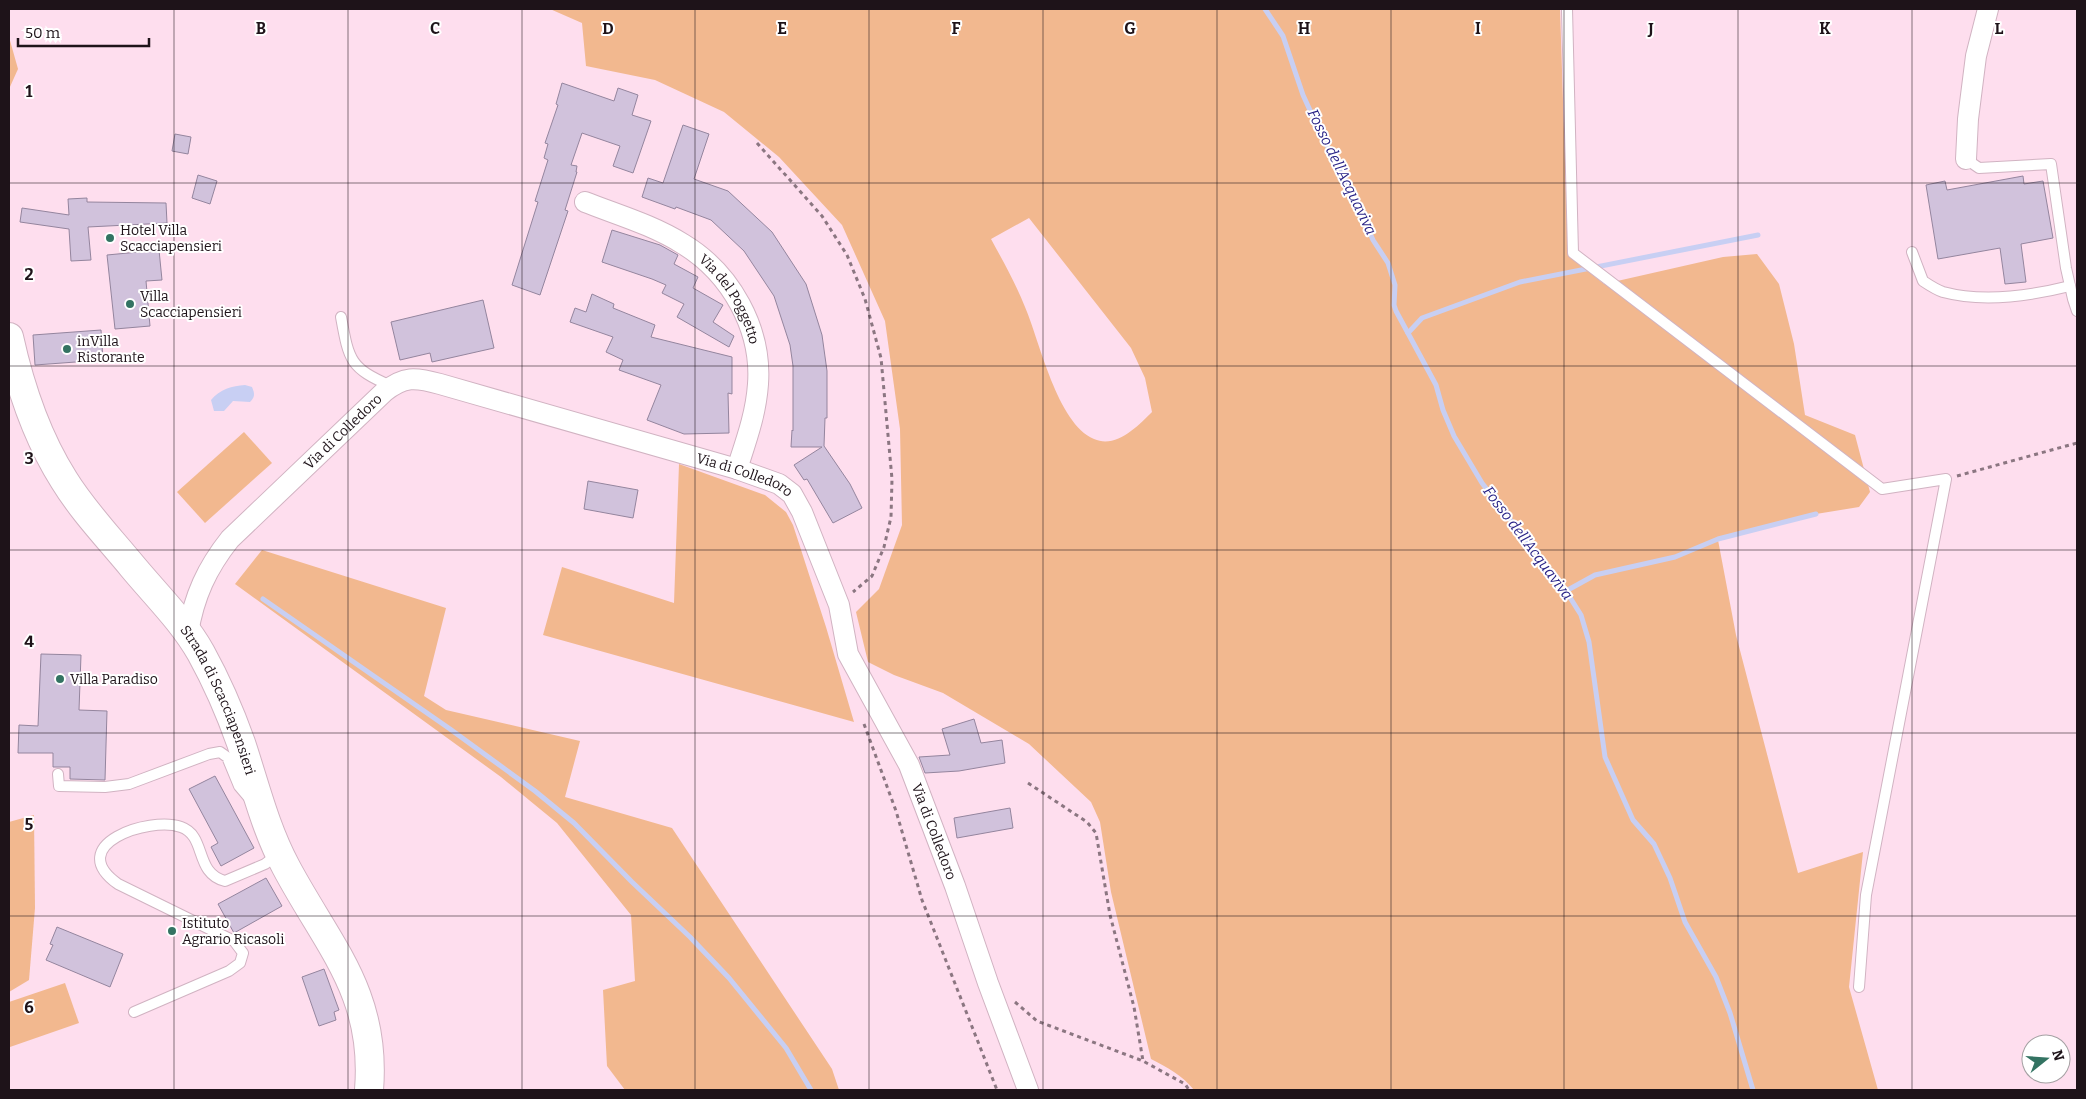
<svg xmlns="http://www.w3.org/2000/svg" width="2086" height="1099" font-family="Bitter,serif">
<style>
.green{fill:#f2b88f;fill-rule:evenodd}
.water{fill:#c8cff3}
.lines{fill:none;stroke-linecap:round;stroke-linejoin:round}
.stream{stroke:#c8cff3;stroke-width:5}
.building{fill:#d1c2dc;stroke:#94859e}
.lane-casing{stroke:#d1b3c2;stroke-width:12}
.street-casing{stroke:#d1b3c2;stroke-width:22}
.secondary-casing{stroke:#d1b3c2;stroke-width:30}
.path{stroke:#8b7681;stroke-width:3;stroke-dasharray:4 4;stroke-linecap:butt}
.lane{stroke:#fff;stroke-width:10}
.street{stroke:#fff;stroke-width:20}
.secondary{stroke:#fff;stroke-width:28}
.grid{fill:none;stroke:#1e1319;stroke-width:1;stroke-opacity:0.55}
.poi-dot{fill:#337362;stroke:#fff;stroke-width:2}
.labels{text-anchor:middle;stroke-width:4;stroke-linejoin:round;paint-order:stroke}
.poi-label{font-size:14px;fill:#1e1319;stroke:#fff;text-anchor:start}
.street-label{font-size:14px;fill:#1e1319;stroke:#fff}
.water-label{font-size:15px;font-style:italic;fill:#2a2487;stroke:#fff}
.grid-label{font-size:16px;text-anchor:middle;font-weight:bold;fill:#1e1319;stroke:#fff;stroke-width:4;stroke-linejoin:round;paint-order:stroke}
</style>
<rect width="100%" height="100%" fill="#fedeee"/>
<g class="green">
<path d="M550,9H1560L1568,255L1604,284L1723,257L1757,254L1779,284L1794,344L1805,415L1855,435L1870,492L1859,507L1816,514L1718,540L1736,635L1798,873L1863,852L1849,987L1878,1090H1194C1182,1075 1168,1068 1151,1059L1111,892L1100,822L1091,802L1029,744L943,693L894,675L868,662L856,612L879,589L902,525L900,429L885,321L842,225L779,157L724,112L655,80L586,66L582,23ZM1029,218L1131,348L1145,378L1152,412C1138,426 1116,449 1094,439C1057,423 1040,342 1025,307C1016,284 1003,261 991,239Z"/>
<path d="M9,37L18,69L9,89Z"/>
<path d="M244,432L272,463L205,523L177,492Z"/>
<path d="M679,464L765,495L786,512L793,525L826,627L854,722L543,635L562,567L674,603Z"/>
<path d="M262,550L446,608L424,696L446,710L580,741L565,797L672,828L832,1069L839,1090H625L607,1066L603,990L635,981L631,915L557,823L501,777L235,584Z"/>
<path d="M34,815L35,908L29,980L9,992V822Z"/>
<path d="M65,983L79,1023L10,1047L9,1002Z"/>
</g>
<path class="water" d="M245,385L252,387C255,394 255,397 250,402L233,401L224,411H214L211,400C220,389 232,386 245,385Z"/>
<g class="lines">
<g class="stream">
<path d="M1265,9L1283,36L1303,95L1319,130L1352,193L1373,240L1388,263L1395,285L1394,305L1396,311L1436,385L1443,410L1454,436L1482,483L1539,557L1559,580L1581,615L1589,642L1605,757L1633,820L1654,844L1670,878L1685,922L1716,977L1730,1013L1753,1090"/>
<path d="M1408,333L1422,318L1520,282L1758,235"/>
<path d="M1566,591L1595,575L1675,557L1718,539L1816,514"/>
<path d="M263,599L450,729L535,791L574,823L632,882L690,937L729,978L786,1048L811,1090"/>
</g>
</g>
<g class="building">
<path d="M562,83L614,101L618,88L638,95L632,115L651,121L633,173L613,166L620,146L582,133L571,165L577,166L576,172H577L565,210L568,211L540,295L512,285L538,202L535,201L548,160L544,158L548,144L545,143L558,105L556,104Z"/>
<path d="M683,125L709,134L694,179L728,191L772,232L806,284L822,335L827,371V418H825L824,446L850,484L862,508L833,523L807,479L804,480L794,465L822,447H791L792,430L793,431V366L790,345L774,296L744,251L711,220L676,207L675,209L642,197L648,178L663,183Z"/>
<path d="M175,134L191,137L188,154L172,151Z"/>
<path d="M198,175L217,181L210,204L192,198Z"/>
<path d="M2023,176L2024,184L2043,181L2053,238L2021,244L2026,282L2005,284L2000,248L1938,259L1926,185L1945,181L1947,190Z"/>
<path d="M87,198V202L166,203L167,223L88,227L91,260L71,261L69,229L20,222L22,208L69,215L68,199Z"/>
<path d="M612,230L660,245L678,255L674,264L698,277L693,288L723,305L713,322L734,336L729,347L677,317L684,304L662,293L666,285L652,279L602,262Z"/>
<path d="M159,250L162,280L146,281L150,326L115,329L107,255Z"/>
<path d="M592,294L614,304L613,308L655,325L651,337L732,357V394L728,393L729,433L684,434L647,420L661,385L619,370L623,360L606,352L613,337L570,322L575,308L586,312Z"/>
<path d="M483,300L494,348L432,362L430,353L400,360L391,322Z"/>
<path d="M101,330L103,360L35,365L33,335Z"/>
<path d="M588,481L638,490L633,518L584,509Z"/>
<path d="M41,654L81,655L79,710L107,711L105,780L70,779V767H53V753H18L19,725L38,726Z"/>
<path d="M974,719L981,743L1002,740L1005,763L959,771L925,773L919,757L950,755L942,729Z"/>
<path d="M215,776L254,848L221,866L211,847L218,843L189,789Z"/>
<path d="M1010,808L1013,828L957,838L954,818Z"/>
<path d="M266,878L282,906L234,933L218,904Z"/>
<path d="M57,927L123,954L110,987L46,960L53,945L50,944Z"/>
<path d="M324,969L339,1010L334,1012L336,1020L319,1026L302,977Z"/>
</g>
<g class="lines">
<g class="lane-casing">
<g id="lane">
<path d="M1567,9L1573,253L1882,489L1946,479L1866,895L1859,987"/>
<path d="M1966,159L1979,168L2051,164L2066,268L2073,299L2077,311"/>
<path d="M1912,252L1923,281C1929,285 1937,290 1943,292C1984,303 2030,296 2070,286"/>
<path d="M341,317C349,361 350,368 391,386"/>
<path d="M58,774L59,786L105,787L129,784L209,754L220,752L227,757L239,786L250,799"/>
<path d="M134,1012L229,971L240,963L243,953L234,941L118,884C63,845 149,816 181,827C207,836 194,873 225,881L265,864L278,854"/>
</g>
</g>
<g class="street-casing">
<g id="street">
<path d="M1966,159L1968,119L1976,56L1988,9"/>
<path id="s1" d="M585,202C618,215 653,225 683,244C731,273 762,329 758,384C756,414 746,441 737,469"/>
<path id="s2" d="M188,633C194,596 207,568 230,539L384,392C404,376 415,377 440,384L737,469L779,484L792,494L802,512L839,605L848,654L909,765L955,886L988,983L1028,1090"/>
</g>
</g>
<g class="secondary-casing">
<g id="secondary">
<path id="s3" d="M9,337C20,387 36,436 64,480C83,511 109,538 132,566C156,595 183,621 201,653C217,682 230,712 241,743C255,785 265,828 286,867C328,946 377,993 369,1090"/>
</g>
</g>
<g class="path">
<path d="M757,143L822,216L847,255L865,299L881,358L892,479L891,517L884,547L872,576L853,592"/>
<path d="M1957,476L2077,443"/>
<path d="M864,724L896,811L922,900L997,1090"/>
<path d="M1028,783L1087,822L1096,833L1110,915L1134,1007L1143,1061"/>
<path d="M1015,1002L1037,1021L1143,1061L1185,1084L1189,1090"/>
</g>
<use href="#lane" class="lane"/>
<use href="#street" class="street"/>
<use href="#secondary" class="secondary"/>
</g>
<path class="grid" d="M174,9V1090M348,9V1090M522,9V1090M695,9V1090M869,9V1090M1043,9V1090M1217,9V1090M1391,9V1090M1564,9V1090M1738,9V1090M1912,9V1090M9,183H2077M9,366H2077M9,550H2077M9,733H2077M9,916H2077"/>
<g class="poi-dot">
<circle cx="110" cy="238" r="5"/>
<circle cx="130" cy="304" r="5"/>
<circle cx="67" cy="349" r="5"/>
<circle cx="60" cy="679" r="5"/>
<circle cx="172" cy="931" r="5"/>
</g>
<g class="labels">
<g class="poi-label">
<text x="120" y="235">Hotel Villa<tspan x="120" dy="16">Scacciapensieri</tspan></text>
<text x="140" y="301">Villa<tspan x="140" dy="16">Scacciapensieri</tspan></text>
<text x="77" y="346">inVilla<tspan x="77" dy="16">Ristorante</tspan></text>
<text x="70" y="684">Villa Paradiso</text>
<text x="182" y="928">Istituto<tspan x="182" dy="16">Agrario Ricasoli</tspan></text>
</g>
<g class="street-label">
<text dy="5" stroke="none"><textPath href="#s1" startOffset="181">Via del Poggetto</textPath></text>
<text dy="5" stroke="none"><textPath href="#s2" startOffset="260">Via di Colledoro</textPath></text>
<text dy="5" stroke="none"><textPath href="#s2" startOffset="695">Via di Colledoro</textPath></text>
<text dy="5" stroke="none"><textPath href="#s3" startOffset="425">Strada di Scacciapensieri</textPath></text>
<text dy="5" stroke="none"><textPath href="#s2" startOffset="1115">Via di Colledoro</textPath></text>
</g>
<g class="water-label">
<text transform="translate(1342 172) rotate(64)" y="5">Fosso dell'Acquaviva</text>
<text transform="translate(1528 543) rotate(53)" y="5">Fosso dell'Acquaviva</text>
</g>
</g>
<g class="grid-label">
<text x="261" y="34">B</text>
<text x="435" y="34">C</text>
<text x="608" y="34">D</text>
<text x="782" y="34">E</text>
<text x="956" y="34">F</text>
<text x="1130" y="34">G</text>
<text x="1304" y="34">H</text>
<text x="1478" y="34">I</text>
<text x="1651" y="34">J</text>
<text x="1825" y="34">K</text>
<text x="1999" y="34">L</text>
<text x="29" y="97">1</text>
<text x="29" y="280">2</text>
<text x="29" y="464">3</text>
<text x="29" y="647">4</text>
<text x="29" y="830">5</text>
<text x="29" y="1013">6</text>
</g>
<rect width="2086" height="1099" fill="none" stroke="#1e1319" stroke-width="20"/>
<g transform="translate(2046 1059) rotate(73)"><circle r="24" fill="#ffffff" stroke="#a5a1a3"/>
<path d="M0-4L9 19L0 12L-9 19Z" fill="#337362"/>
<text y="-8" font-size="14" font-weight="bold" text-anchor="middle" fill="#1e1319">N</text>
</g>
<path d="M18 38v8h131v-8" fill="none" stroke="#1e1319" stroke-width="2.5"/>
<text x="25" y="38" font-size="15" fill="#1e1319" stroke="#ffffff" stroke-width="4" paint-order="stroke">50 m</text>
</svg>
